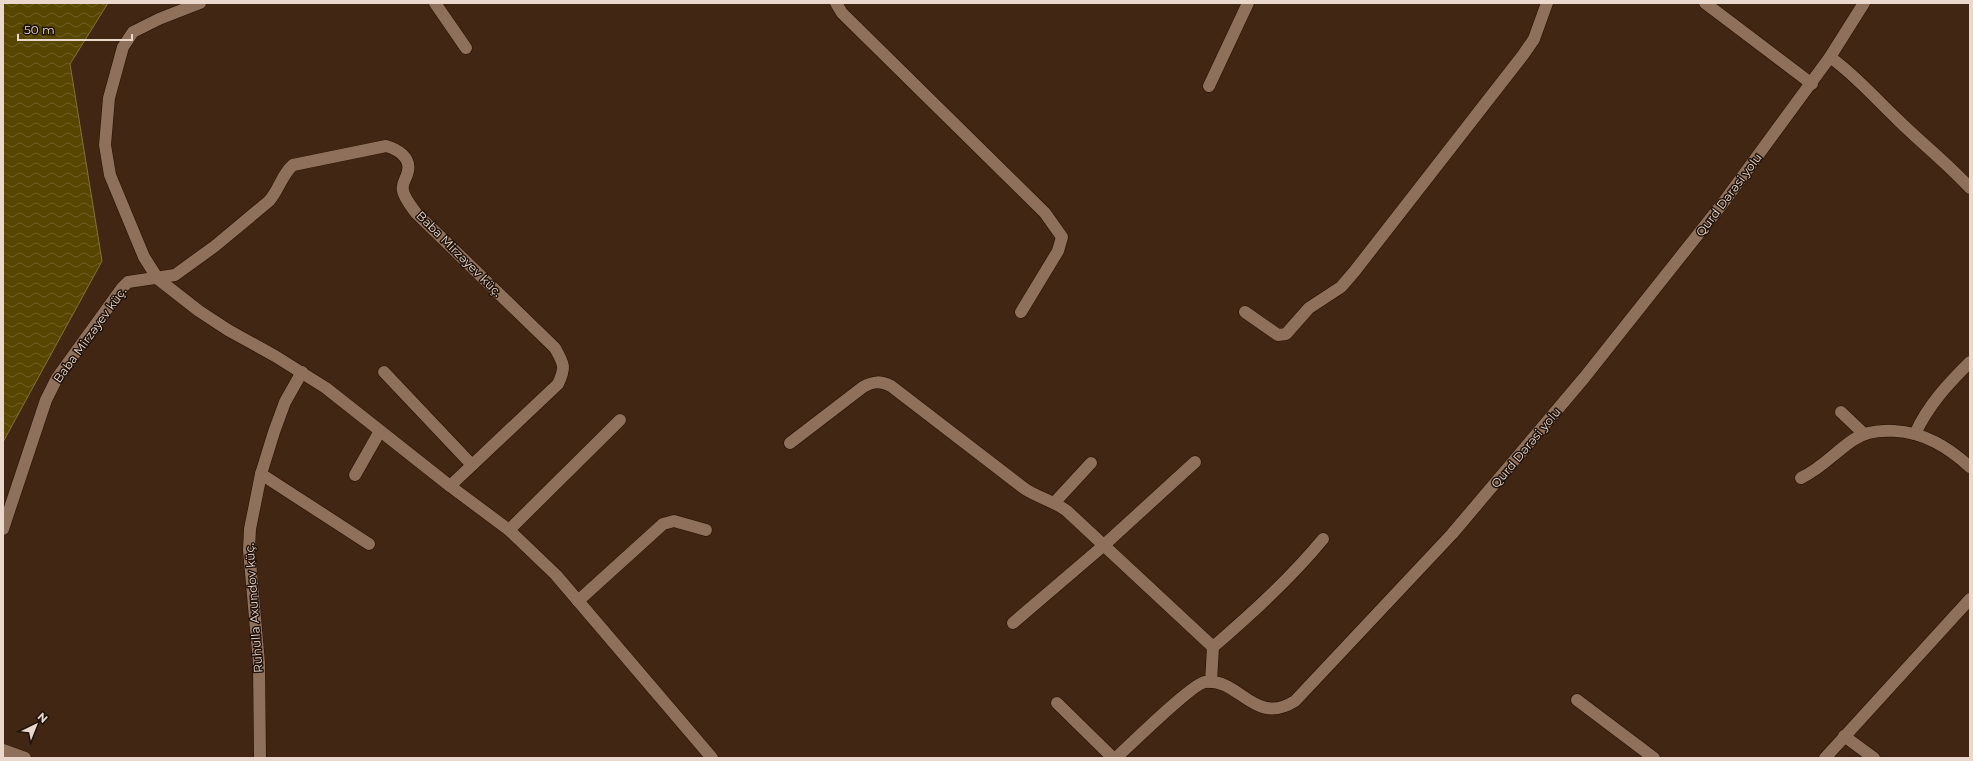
<svg xmlns="http://www.w3.org/2000/svg" width="1973" height="761" font-family="Montserrat,sans-serif">
<style>
.water{fill:url(#water-waves);stroke:#83723e}
.lines{fill:none;stroke-linecap:round;stroke-linejoin:round}
.minor-casing{stroke:#260e00;stroke-width:13}
.minor{stroke:#8f705b;stroke-width:12}
.labels{text-anchor:middle;stroke-width:3;stroke-linejoin:round;paint-order:stroke}
.street-label{font-size:12px;fill:#ead8cd;stroke:#1e120a}
</style>
<defs>
<pattern id="water-waves" width="16" height="10" patternUnits="userSpaceOnUse"><rect width="16" height="10" fill="#574600"/><path d="M0 5q4-4 8 0t8 0" fill="none" stroke="#6f6024"/></pattern>
</defs>
<rect width="100%" height="100%" fill="#402613"/>
<path class="water" d="M3,3H108L70,64L102,261L3,442Z"/>
<g class="lines">
<g class="minor-casing">
<g id="minor">
<path d="M200,3L159,19L133,32L123,47L109,98L105,145L110,175L144,257L158,279L199,311L228,330L275,356L326,388L450,486L509,530L556,575L712,758"/>
<path d="M435,3L466,48"/>
<path d="M836,3L842,13L1045,213L1062,237L1058,251L1021,312"/>
<path d="M1705,3L1812,84"/>
<path d="M1830,57C1855,75 1874,97 1896,118C1920,142 1947,163 1970,188"/>
<path d="M1209,86L1248,3"/>
<path d="M1245,312L1278,335L1286,334L1309,308L1341,287L1354,272L1523,55L1534,39L1547,3"/>
<path d="M384,372L472,465"/>
<path d="M1841,412L1864,434"/>
<path d="M1915,434C1928,405 1948,384 1970,362"/>
<path d="M790,443L863,387C874,381 880,381 891,386L1025,489C1039,498 1054,501 1067,511L1213,647L1211,682"/>
<path d="M261,474L369,544"/>
<path d="M355,475L380,431"/>
<path d="M1801,478C1822,468 1834,453 1853,440C1875,425 1912,430 1935,442C1947,448 1960,458 1970,467"/>
<path d="M1055,502L1091,463"/>
<path d="M3,529L46,400L57,378L122,288L128,282L175,275L215,246L269,201C279,190 282,174 293,165L386,146C397,149 411,157 408,171C407,179 401,182 403,191C405,199 411,206 416,213L555,348C564,364 566,367 558,384L450,486"/>
<path d="M509,530L620,420"/>
<path d="M578,601L663,524L674,521L706,530"/>
<path d="M1013,623L1103,546L1195,462"/>
<path d="M1213,647C1252,613 1290,579 1323,539"/>
<path d="M1577,700L1654,758"/>
<path d="M1057,703L1113,758"/>
<path d="M1844,736L1874,758"/>
<path d="M3,750L25,758"/>
<path d="M260,758L259,663L249,550L250,529L261,474L274,432L285,402L302,372"/>
<path d="M1116,758C1130,745 1192,684 1205,682C1239,677 1254,727 1295,701L1452,534L1584,378L1723,203L1830,57L1864,3"/>
<path d="M1825,758L1970,599"/>
</g>
</g>
<use href="#minor" class="minor"/>
</g>
<g class="labels">
<g class="street-label">
<text transform="translate(1729 195) rotate(-53)" y="4">Qurd Dərəsi yolu</text>
<text transform="translate(459 254) rotate(45)" y="4">Baba Mirzəyev küç.</text>
<text transform="translate(90 335) rotate(-54)" y="4">Baba Mirzəyev küç.</text>
<text transform="translate(1526 448) rotate(-50)" y="4">Qurd Dərəsi yolu</text>
<text transform="translate(254 608) rotate(-94)" y="4">Ruhulla Axundov küç.</text>
</g>
</g>
<rect width="1973" height="761" fill="none" stroke="#ead8cd" stroke-width="8"/>
<g transform="translate(36 725) rotate(43)" stroke="#1e120a" stroke-width="3" paint-order="stroke">
<path d="M0-3L7 15L0 10L-7 15Z" fill="#ead8cd"/>
<text y="-6" font-size="11" font-weight="bold" text-anchor="middle" fill="#ead8cd">N</text>
</g>
<path d="M18 34v6h114v-6" fill="none" stroke="#ead8cd" stroke-width="2"/>
<text x="24" y="34" font-size="12" fill="#ead8cd" stroke="#1e120a" stroke-width="3" paint-order="stroke">50 m</text>
</svg>
